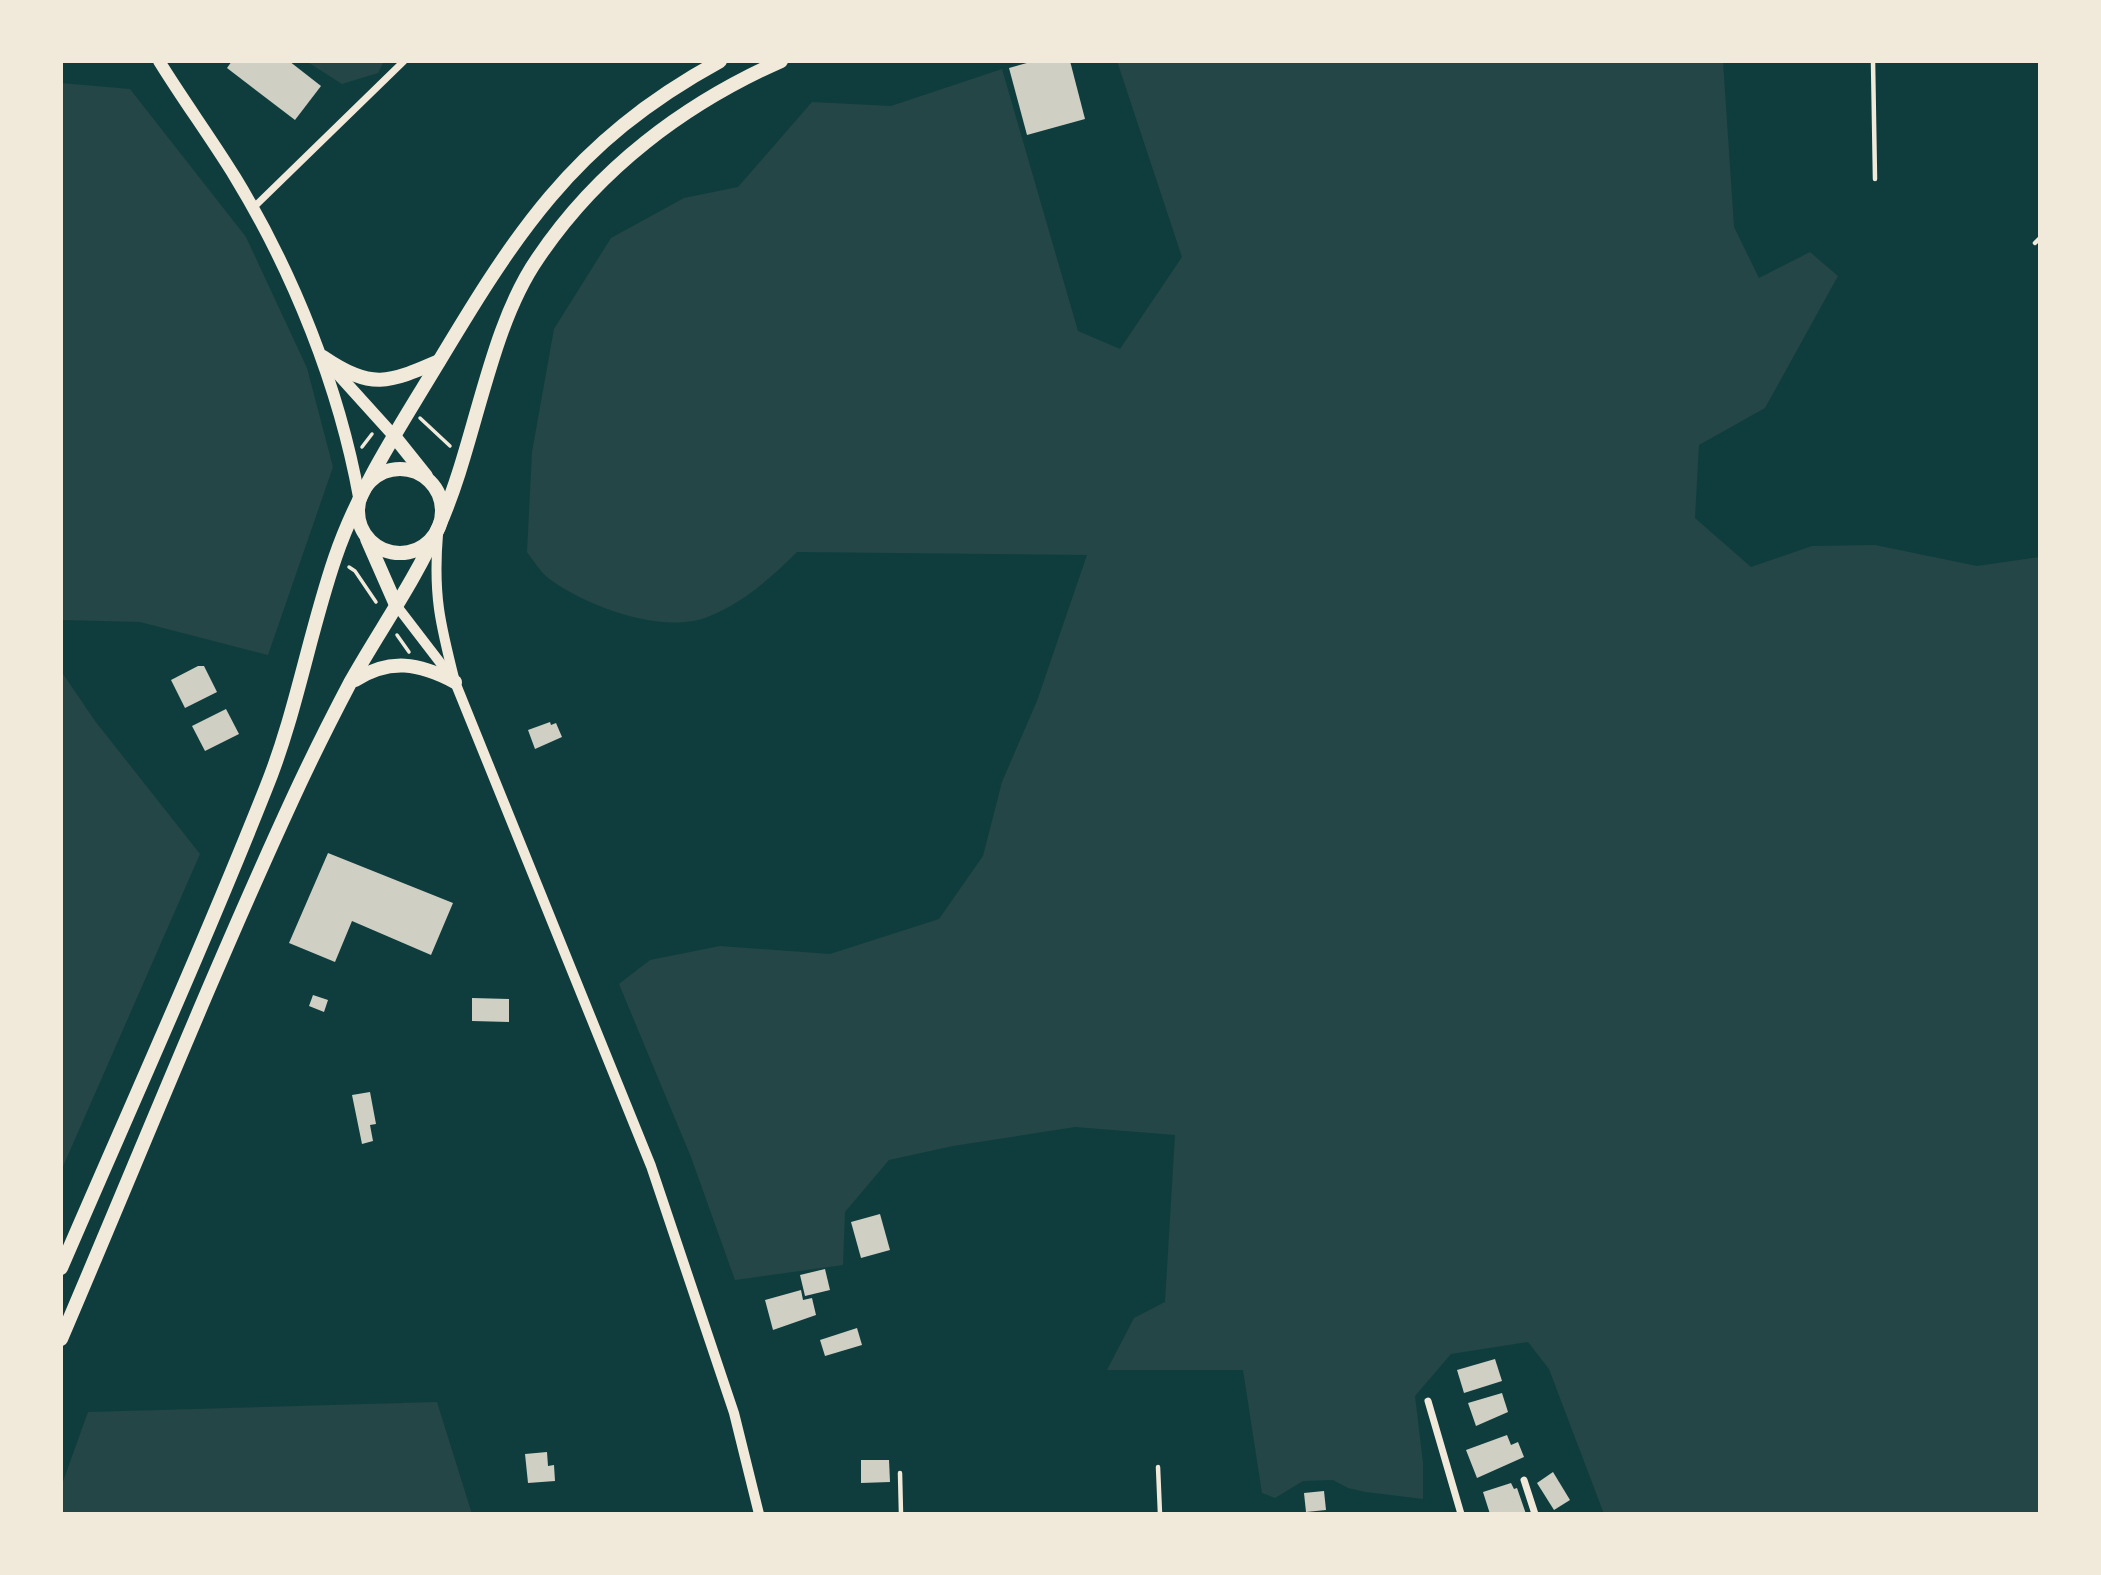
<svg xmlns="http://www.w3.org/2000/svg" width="2101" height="1575" font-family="Barlow,sans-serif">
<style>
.green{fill:#244646}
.building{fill:#cfcfc3}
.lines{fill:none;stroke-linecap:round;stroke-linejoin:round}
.path{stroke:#f1e9da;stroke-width:3.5}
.service{stroke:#f1e9da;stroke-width:4.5}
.minor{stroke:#f1e9da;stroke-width:7}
.tertiary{stroke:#f1e9da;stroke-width:10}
.secondary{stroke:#f1e9da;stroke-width:12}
.primary{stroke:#f1e9da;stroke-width:14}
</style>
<rect width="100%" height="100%" fill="#0f3d3e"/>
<g class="green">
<path d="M306,61H384L378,73L342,84Z"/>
<path d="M1117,61H1723L1734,227L1759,278L1810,252L1838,276L1765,408L1699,445L1695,518L1751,567L1812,546L1875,545L1977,566L2040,557V1514H1604L1549,1369L1528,1342L1451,1354L1415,1396L1423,1463V1499L1366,1492L1348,1488L1333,1480L1303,1481L1275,1498L1262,1493L1243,1370H1107L1134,1318L1165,1302L1175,1135L1075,1127L953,1146L889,1160L845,1212L843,1265L735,1280L691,1157L619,984L650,960L720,946L830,954L939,919L983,856L1002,782L1037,701L1087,555L797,552C772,577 744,602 710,616C665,636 584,606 547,577C540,571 533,560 527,552L532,452L554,329L611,238L684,198L738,187L812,102L891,106L1002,69L1078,331L1120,349L1182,257Z"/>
<path d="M61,83L130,89L246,237L307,368L333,467L268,655L140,622L61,620Z"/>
<path d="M61,671L95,721L200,854L61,1171Z"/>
<path d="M437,1402L472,1514H61V1487L88,1412Z"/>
</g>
<g class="building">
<path d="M232,61H289L321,86L295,120L227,68Z"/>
<path d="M1034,61H1070L1085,119L1027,135L1009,68Z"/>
<path d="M198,666H204L217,692L185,708L171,680Z"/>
<path d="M226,709L239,734L205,751L192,726Z"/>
<path d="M550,722L551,725L556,723L562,737L535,749L528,730Z"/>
<path d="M328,853L453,903L431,955L352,921L335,962L289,943Z"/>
<path d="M313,995L328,1000L324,1012L309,1006Z"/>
<path d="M472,998L509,999V1022L472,1021Z"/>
<path d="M370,1092L376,1124L370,1125L373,1141L362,1144L352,1095Z"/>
<path d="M880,1214L890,1250L861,1258L851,1222Z"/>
<path d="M825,1269L830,1290L805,1296L800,1275Z"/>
<path d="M801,1290L803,1300L812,1298L816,1315L773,1330L765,1300Z"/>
<path d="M857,1328L862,1345L825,1356L820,1340Z"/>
<path d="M1495,1359L1502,1381L1464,1393L1457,1370Z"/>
<path d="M1502,1393L1508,1412L1476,1426L1468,1403Z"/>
<path d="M1507,1435L1511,1445L1518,1442L1524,1457L1477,1478L1466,1450Z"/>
<path d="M547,1452L548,1466L554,1465L555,1481L528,1483L525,1454Z"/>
<path d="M861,1460H889L890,1482L861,1483Z"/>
<path d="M1553,1472L1570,1500L1554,1510L1537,1483Z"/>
<path d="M1511,1483L1514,1489L1517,1488L1526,1514H1490L1483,1492Z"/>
<path d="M1324,1491L1326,1510L1306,1512L1304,1493Z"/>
</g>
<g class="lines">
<g class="path">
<path d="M420,418L450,446"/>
<path d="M362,447L372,434"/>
<path d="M349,567L355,571L376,602"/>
<path d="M397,635L409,652"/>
</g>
<g class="service">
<path d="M1873,61L1875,179"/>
<path d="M2035,243L2040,238"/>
<path d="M1158,1467L1160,1514"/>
<path d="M900,1473L901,1514"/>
</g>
<g class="minor">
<path d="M253,208L404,61"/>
<path d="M1428,1401L1461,1514"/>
<path d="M1524,1480L1535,1514"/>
</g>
<g class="tertiary">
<path d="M438,534C433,595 440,623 455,682L651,1166L734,1413L759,1514"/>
<path d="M396,605L452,678"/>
</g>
<g class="secondary">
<path d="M159,61C183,100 211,138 235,177C293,272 339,387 359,497"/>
<path d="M328,363L394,436"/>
</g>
<g class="primary">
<path d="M323,357C372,390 388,383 439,361"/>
<path d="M394,436L426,476"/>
<circle cx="400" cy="511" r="42"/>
<path d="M367,539L396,605"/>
<path d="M355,680C390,658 419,663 455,682"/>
<path d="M61,1268C130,1108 202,949 266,788C296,714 309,634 335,558C357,493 394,436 429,378C514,236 570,143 720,61"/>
<path d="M61,1339C138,1159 211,976 293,798C311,759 330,721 350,683C379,631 415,581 439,526C476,443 488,330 538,258C598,169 684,104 781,61"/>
</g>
</g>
<rect width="2101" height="1575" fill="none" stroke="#f1e9da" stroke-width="126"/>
</svg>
